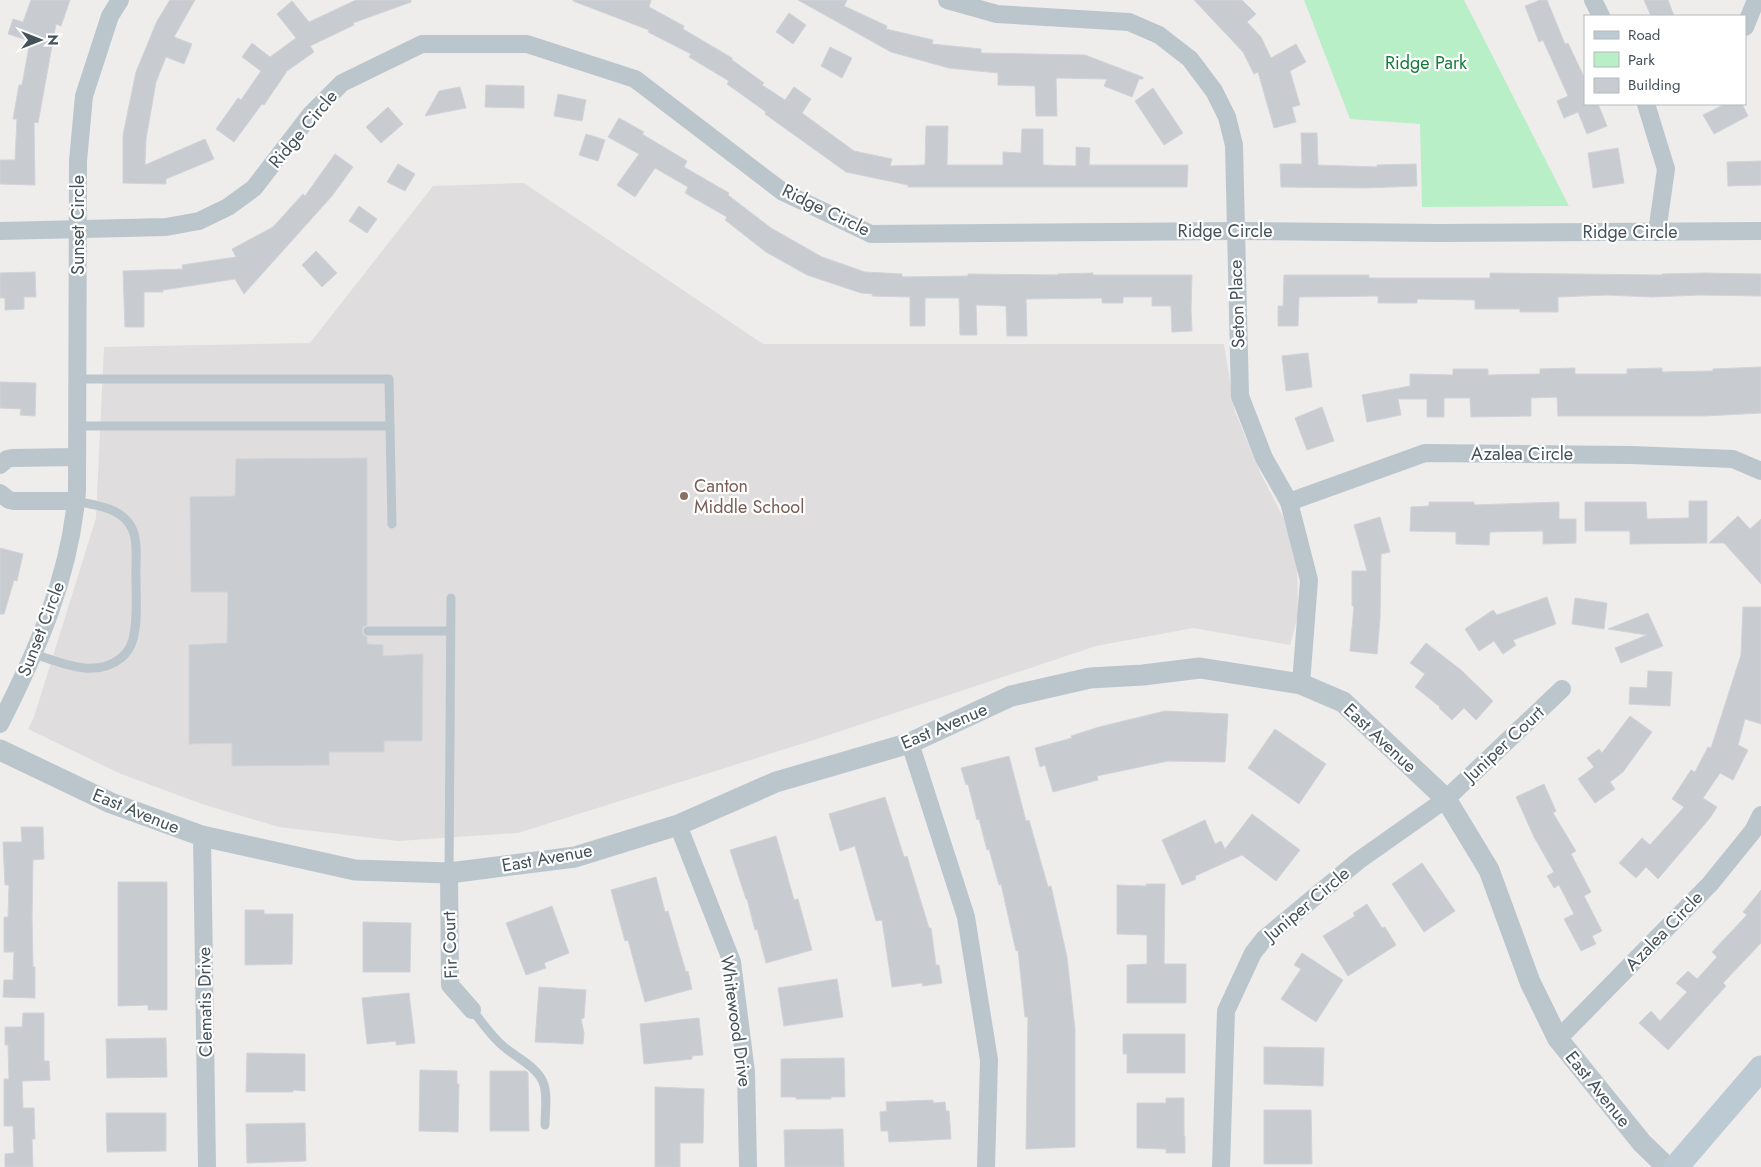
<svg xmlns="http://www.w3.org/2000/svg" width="1761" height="1167" font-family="Jost,sans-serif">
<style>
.education{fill:#e0ddde}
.green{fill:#b8efc6}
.building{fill:#c8ccd1;stroke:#d0d3d8}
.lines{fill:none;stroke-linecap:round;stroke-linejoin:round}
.service{stroke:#bac6cc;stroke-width:9}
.minor{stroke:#bac6cc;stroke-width:18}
.tertiary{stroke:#bac6cc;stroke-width:21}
.secondary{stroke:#bccad4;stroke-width:25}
.education-dot{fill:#8d6e63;stroke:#fff;stroke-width:2}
.labels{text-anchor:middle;stroke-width:4.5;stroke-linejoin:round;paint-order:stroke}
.park-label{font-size:18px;fill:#157b3b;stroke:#fff}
.street-label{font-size:18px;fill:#445259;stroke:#fff}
.education-label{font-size:18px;fill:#785e54;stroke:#fff;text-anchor:start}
</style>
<rect width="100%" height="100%" fill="#efecec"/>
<path class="education" d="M524,183L763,344H1224L1235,412L1261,474L1284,519L1297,562L1298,616L1290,645L1193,628L1096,646L814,740L518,833L398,841L279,827L202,804L121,774L28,729L34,717L96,518L104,347L310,343L433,186Z"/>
<path class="green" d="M1304,0H1464L1569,206L1422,207L1420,124L1350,119Z"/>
<g class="building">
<path d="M31,0H70L61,26L56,24L38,123L34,122L35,185L0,184V160H15L17,119H13L19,85H22L30,41L8,34L13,19L23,22Z"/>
<path d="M170,0H195L174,37L192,44L184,64L166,57L156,82L146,139L145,165L205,139L214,159L166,179V184L123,183V135L136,72L157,21Z"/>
<path d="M356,0H411V2L353,23L354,25L310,46L314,52L287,71L264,105L262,104L234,142L216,129L238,98L241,100L261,71L242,57L252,43L270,57L296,38L277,14L292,1L309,22Z"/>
<path d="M573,0H651L649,7L684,26L683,29L732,58V60L764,83L762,85L785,100L794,87L811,99L802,113L854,151L892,159L890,166L925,165L926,126H948L947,165H1003V152L1021,153L1022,129H1043V165L1076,166V147L1090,148L1089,165H1188L1187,187H908V185L846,172L765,114L766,112L727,84L729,81L689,57L691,54L648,32L649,30L573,1Z"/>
<path d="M798,0H847L844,6L887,26L886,29L933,40L932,44L981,49V53L1085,55L1140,76L1143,77V79H1139L1132,97L1104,86L1107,79L1056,78L1057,116H1036L1035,86L998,85V73L949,68L891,52Z"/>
<path d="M1194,0H1242L1256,14L1247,22L1261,37L1271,58L1296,44L1306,62L1290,71L1300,105L1292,107L1296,122L1274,128L1258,72L1254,74L1243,52Z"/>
<path d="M1540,0H1547L1565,44L1568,43L1585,79V104H1598L1607,126L1587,134L1578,112L1564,118L1557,101L1568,96L1543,40L1539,42L1525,6Z"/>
<path d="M1644,0H1668L1674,16H1651Z"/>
<path d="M789,13L806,25L793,44L776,32Z"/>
<path d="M830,47L852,58L842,78L821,66Z"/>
<path d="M486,85L524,86V108L485,107Z"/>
<path d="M460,87L466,108L425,116L439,91Z"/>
<path d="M1153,88L1183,133L1164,145L1135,101Z"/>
<path d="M558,94L586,100L582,121L554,116Z"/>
<path d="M1725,104H1742L1748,116L1714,134L1703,115Z"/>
<path d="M388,107L403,124L381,143L366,127Z"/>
<path d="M619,118L644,132L642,134L687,161L684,167L729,193L728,195L771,228L822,257L865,272L902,274V277L968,276V274L1058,275V274L1093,273V275H1192L1191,310L1192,331L1172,332L1171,306H1152V297H1123V303H1102V298L1026,299L1027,336H1007L1006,306L976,305L977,335H960L959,298H925V326H910V297L872,296L873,294L861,293L807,275L766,252L725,220L727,217L685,193L688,187L655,168L635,197L617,185L639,154L608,137Z"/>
<path d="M1301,133H1317L1318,165L1377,167V165L1416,164L1417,186L1364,188L1281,187L1280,164H1302Z"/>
<path d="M586,134L605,140L598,161L579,155Z"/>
<path d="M1618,148L1624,183L1593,188L1588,153Z"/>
<path d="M335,154L353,167L332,196L244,294L235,279L163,290V292H144V327H125L123,271L183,269L182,265L236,257L232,249L273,227L303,194L305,196Z"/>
<path d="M1761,161V185L1728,186L1727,162Z"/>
<path d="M398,164L415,174L405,191L387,182Z"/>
<path d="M359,206L377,219L367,233L349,221Z"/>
<path d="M316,251L337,273L322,287L302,265Z"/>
<path d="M35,272L36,297H24V309L5,310V298H0V273Z"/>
<path d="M1490,273L1662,275V274L1705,273L1761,274V296L1700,295L1652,297L1606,295L1558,297V312H1520V309H1475V300L1417,299V303H1378V296L1299,297L1298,326H1278V306H1283L1284,275H1369V278H1490Z"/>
<path d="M1308,353L1312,387L1286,391L1282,356Z"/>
<path d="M1761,367V413L1705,416H1558L1557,397L1531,398V416L1471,417L1470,398H1444V417H1427V399H1398L1401,415L1367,422L1362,395L1410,386V374L1453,375V369H1488V375L1540,374V369L1575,368V374H1627V369L1662,368V372L1713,371V369Z"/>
<path d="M0,382L36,383L35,416L20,415L21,409L0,408Z"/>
<path d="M1322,407L1334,441L1307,450L1295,418Z"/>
<path d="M367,458V625L363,627L362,631L363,635L367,637V644L383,645V656L423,654L422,741H384V752H329V765L232,766V743L189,744V645L227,643L228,592H191L190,497L235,496L236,459Z"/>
<path d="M1689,501H1707V543L1630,544V531H1585V502H1646L1647,519L1689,518Z"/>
<path d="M1429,502H1474V505L1559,502V519H1576V543L1543,544V531L1490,532L1489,545L1456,544V532L1410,531L1411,507L1429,506Z"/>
<path d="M1738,516L1750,529L1761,519V584L1724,543H1709Z"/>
<path d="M1380,517L1390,552L1381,554L1380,619L1377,654L1350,651L1354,606H1352V571H1367L1354,525Z"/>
<path d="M0,548L23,554L17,581L14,580L4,614H0Z"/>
<path d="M1547,597L1556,624L1513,640L1516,645L1503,654L1494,641L1479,651L1465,629L1493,610L1497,615Z"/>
<path d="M1575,598L1607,603L1604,629L1572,624Z"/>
<path d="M1743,607H1761V724L1745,719L1738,745L1748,750L1733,780L1720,773L1703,798L1717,807L1710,818L1658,879L1646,867L1636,878L1619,863L1642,838L1650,845L1684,807L1672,799L1691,770L1695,772L1708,747L1711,748L1741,655Z"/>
<path d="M1648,613L1663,646L1621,663L1615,648L1647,635L1608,629Z"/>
<path d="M1426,643L1461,670L1493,701L1476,720L1464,708L1452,720L1439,708L1440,707L1415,687L1425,674L1410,663Z"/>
<path d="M1648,671L1672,672L1670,706L1629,704L1630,687L1647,688Z"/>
<path d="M1165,711L1228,714L1225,762L1168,761L1097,776L1098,780L1053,792L1045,765L1040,767L1035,748L1072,738L1071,736L1099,727Z"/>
<path d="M1630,716L1652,732L1623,772L1610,782L1615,789L1595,803L1578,779L1594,767L1587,758L1599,749L1602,753Z"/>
<path d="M1275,729L1326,764L1299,804L1248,768Z"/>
<path d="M1009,756L1026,821L1029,820L1048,887L1051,886L1067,957L1075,1029V1147L1026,1149L1028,1017H1025L1018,950L1016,951L1001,884L999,885L989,849L987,850L979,819L977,820L968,784L966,785L961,768Z"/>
<path d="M1544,784L1556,811L1553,813L1576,851L1571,854L1591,892L1584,896L1602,931L1592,936L1596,944L1581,951L1564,919L1574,914L1559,885L1554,888L1547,876L1554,872L1534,837L1516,797Z"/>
<path d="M885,797L904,857L907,856L929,928H931L936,965H939L942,983L923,986L922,983L892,987L882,920L876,921L855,846L840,851L829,814Z"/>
<path d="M1252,814L1300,850L1276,881L1242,855L1195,876L1196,879L1182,885L1162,840L1205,820L1215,844L1221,841L1225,849Z"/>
<path d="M21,827H43L44,859L33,860L32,917L33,967H35V998L3,997L4,980H13L14,952H4V917H8L9,885H5L3,842H22Z"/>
<path d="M776,836L794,900L798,899L812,950L766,963L757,929L755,930L747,899H746L730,850Z"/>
<path d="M1422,863L1455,911L1424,932L1392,884Z"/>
<path d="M656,877L665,912L668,911L686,972L688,971L692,989L645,1002L628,940L625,941L611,890Z"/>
<path d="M118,882H167V1010H148V1005L118,1006Z"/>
<path d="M1146,884H1165L1164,964H1186V1003H1127V965L1147,964V935L1117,934V885L1146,886Z"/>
<path d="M1761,890V943L1723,983L1726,986L1668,1050L1639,1023L1651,1011L1660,1021L1687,992L1676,983L1688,971L1697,979L1717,957L1712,952L1747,915L1743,912Z"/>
<path d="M1367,904L1382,928L1385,927L1396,945L1348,976L1323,936L1355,916L1353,913Z"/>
<path d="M552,906L569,953L544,963L546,968L526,975L506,923Z"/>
<path d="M245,910H264V914H293L292,964L245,965Z"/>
<path d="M363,922L411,923L410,972H363Z"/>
<path d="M1302,953L1343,980L1316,1022L1281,999L1301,969L1294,965Z"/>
<path d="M837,979L843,1017L784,1026L778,988Z"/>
<path d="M539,987L586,990L584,1018L581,1019L584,1033L583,1044L535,1042Z"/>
<path d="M409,993L415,1043L396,1045V1041L367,1044L362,998Z"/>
<path d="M23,1013H44V1061H49L50,1080L22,1081L23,1108H34L35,1139H32L33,1167H5V1154L14,1153L13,1126H4V1079H9L8,1045H5V1027H22Z"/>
<path d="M699,1018L703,1055L692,1056V1059L644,1064L640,1024Z"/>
<path d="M1123,1034H1185V1073H1127V1054H1123Z"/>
<path d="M166,1038L167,1077L107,1078L106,1039Z"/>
<path d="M1264,1047L1324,1048L1323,1086L1264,1084Z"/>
<path d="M247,1053L305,1054V1091L293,1090V1092H246Z"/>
<path d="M844,1058L845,1097H831V1099H796V1097H781V1059Z"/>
<path d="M420,1070L457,1071V1084H459L458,1132L419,1131Z"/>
<path d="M490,1071H526L528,1073L529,1131H490Z"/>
<path d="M655,1087L704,1089L703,1143H680V1167H655Z"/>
<path d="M1166,1098H1184V1136H1185V1153H1166V1149L1137,1148V1103H1166Z"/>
<path d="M933,1100V1103L945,1102L946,1111H949L951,1139L889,1142L888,1131H881L880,1112L887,1111L886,1102Z"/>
<path d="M1264,1110H1311L1312,1164H1264Z"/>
<path d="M106,1113H166V1151L107,1152Z"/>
<path d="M305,1123L306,1161L247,1163L246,1124Z"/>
<path d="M843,1129L844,1167H785L784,1130Z"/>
</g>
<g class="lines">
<g class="service">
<path d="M77,379H389L392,524"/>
<path d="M77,426H390"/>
<path d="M368,631H450"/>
<path d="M34,654C62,663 95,679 121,658C127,653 131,647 133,639C138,620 136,598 136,578C135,561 140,536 128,522C116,507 94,505 76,501"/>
<path d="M449,872L451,598"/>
<path d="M472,1010C482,1022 491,1036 503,1046C515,1057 536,1066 543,1082C548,1094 545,1112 545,1125"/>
</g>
<g class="minor">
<path d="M947,0L997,14L1129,22L1159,35L1190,59L1214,91L1227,117L1234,145L1240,396L1264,458L1289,502L1309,580L1301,684"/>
<path d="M1593,0L1601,16"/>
<path d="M1745,27L1756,0"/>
<path d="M1646,104L1666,169L1657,232"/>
<path d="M0,231L166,227L199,221L228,207L254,188L311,114L342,83L422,44H527L635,79L783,192L871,234L1235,231L1438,233L1761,231"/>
<path d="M0,465L7,459L12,458L77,457"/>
<path d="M0,493L9,500L14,501H76"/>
<path d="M1289,502L1425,453L1631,455L1733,459L1761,471"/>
<path d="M0,724C38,649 70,576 77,491L78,161L84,96L110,16L120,0"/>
<path d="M910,743L966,917L989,1060L986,1167"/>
<path d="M678,825L732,962L746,1072L748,1167"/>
<path d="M202,836L207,1167"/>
<path d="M449,873L450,985L472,1010"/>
<path d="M1558,1039L1710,884L1753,831L1761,815"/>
<path d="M1221,1167L1226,1011L1253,953L1264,939L1358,861L1446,799L1562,689"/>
</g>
<path class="tertiary" d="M0,750L111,803L202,836L355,870L449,873L575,857L678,825L776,782L910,743L1011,696L1090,678L1143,675L1200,668L1301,684L1343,702L1446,799L1489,870L1530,982L1558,1039L1642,1143L1667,1167"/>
<path class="secondary" d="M1676,1167L1761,1068"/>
</g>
<circle class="education-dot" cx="684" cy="496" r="5"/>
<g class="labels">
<g class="park-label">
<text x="1426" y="69">Ridge Park</text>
</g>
<g class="street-label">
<text transform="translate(303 129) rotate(-50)" y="6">Ridge Circle</text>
<text transform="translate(826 210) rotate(26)" y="6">Ridge Circle</text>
<text transform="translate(78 225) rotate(-90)" y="6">Sunset Circle</text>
<text x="1225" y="237">Ridge Circle</text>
<text x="1630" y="238">Ridge Circle</text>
<text transform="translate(1237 304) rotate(-92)" y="6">Seton Place</text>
<text x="1522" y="460">Azalea Circle</text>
<text transform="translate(41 629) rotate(-69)" y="6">Sunset Circle</text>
<text transform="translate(944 726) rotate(-23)" y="6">East Avenue</text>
<text transform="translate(1380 738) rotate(43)" y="6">East Avenue</text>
<text transform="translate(1504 744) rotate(-43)" y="6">Juniper Court</text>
<text transform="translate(136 811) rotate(22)" y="6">East Avenue</text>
<text transform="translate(547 858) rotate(-10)" y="6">East Avenue</text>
<text transform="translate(1307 904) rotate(-40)" y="6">Juniper Circle</text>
<text transform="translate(1664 931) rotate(-46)" y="6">Azalea Circle</text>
<text transform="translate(450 945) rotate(-92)" y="6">Fir Court</text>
<text transform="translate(205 1002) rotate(-91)" y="6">Clematis Drive</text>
<text transform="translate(736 1021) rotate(82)" y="6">Whitewood Drive</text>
<text transform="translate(1598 1089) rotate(51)" y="6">East Avenue</text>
</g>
<g class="education-label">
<text x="694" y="492">Canton<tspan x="694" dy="21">Middle School</tspan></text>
</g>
</g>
<rect x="1584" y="15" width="162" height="90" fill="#ffffff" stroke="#b4babd"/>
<rect x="1594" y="31" width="25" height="8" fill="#bccad4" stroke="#b4babd"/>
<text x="1628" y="40" font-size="15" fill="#445259">Road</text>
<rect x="1594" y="52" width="25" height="15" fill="#b8efc6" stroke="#b4babd"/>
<text x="1628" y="65" font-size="15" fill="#445259">Park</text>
<rect x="1594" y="78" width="25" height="15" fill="#c8ccd1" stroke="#b4babd"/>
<text x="1628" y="90" font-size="15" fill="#445259">Building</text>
<g transform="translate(40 40) rotate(90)" stroke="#ffffff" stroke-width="4" paint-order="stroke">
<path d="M0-4L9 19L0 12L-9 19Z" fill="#445259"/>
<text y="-8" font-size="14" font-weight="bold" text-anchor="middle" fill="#445259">N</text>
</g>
</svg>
